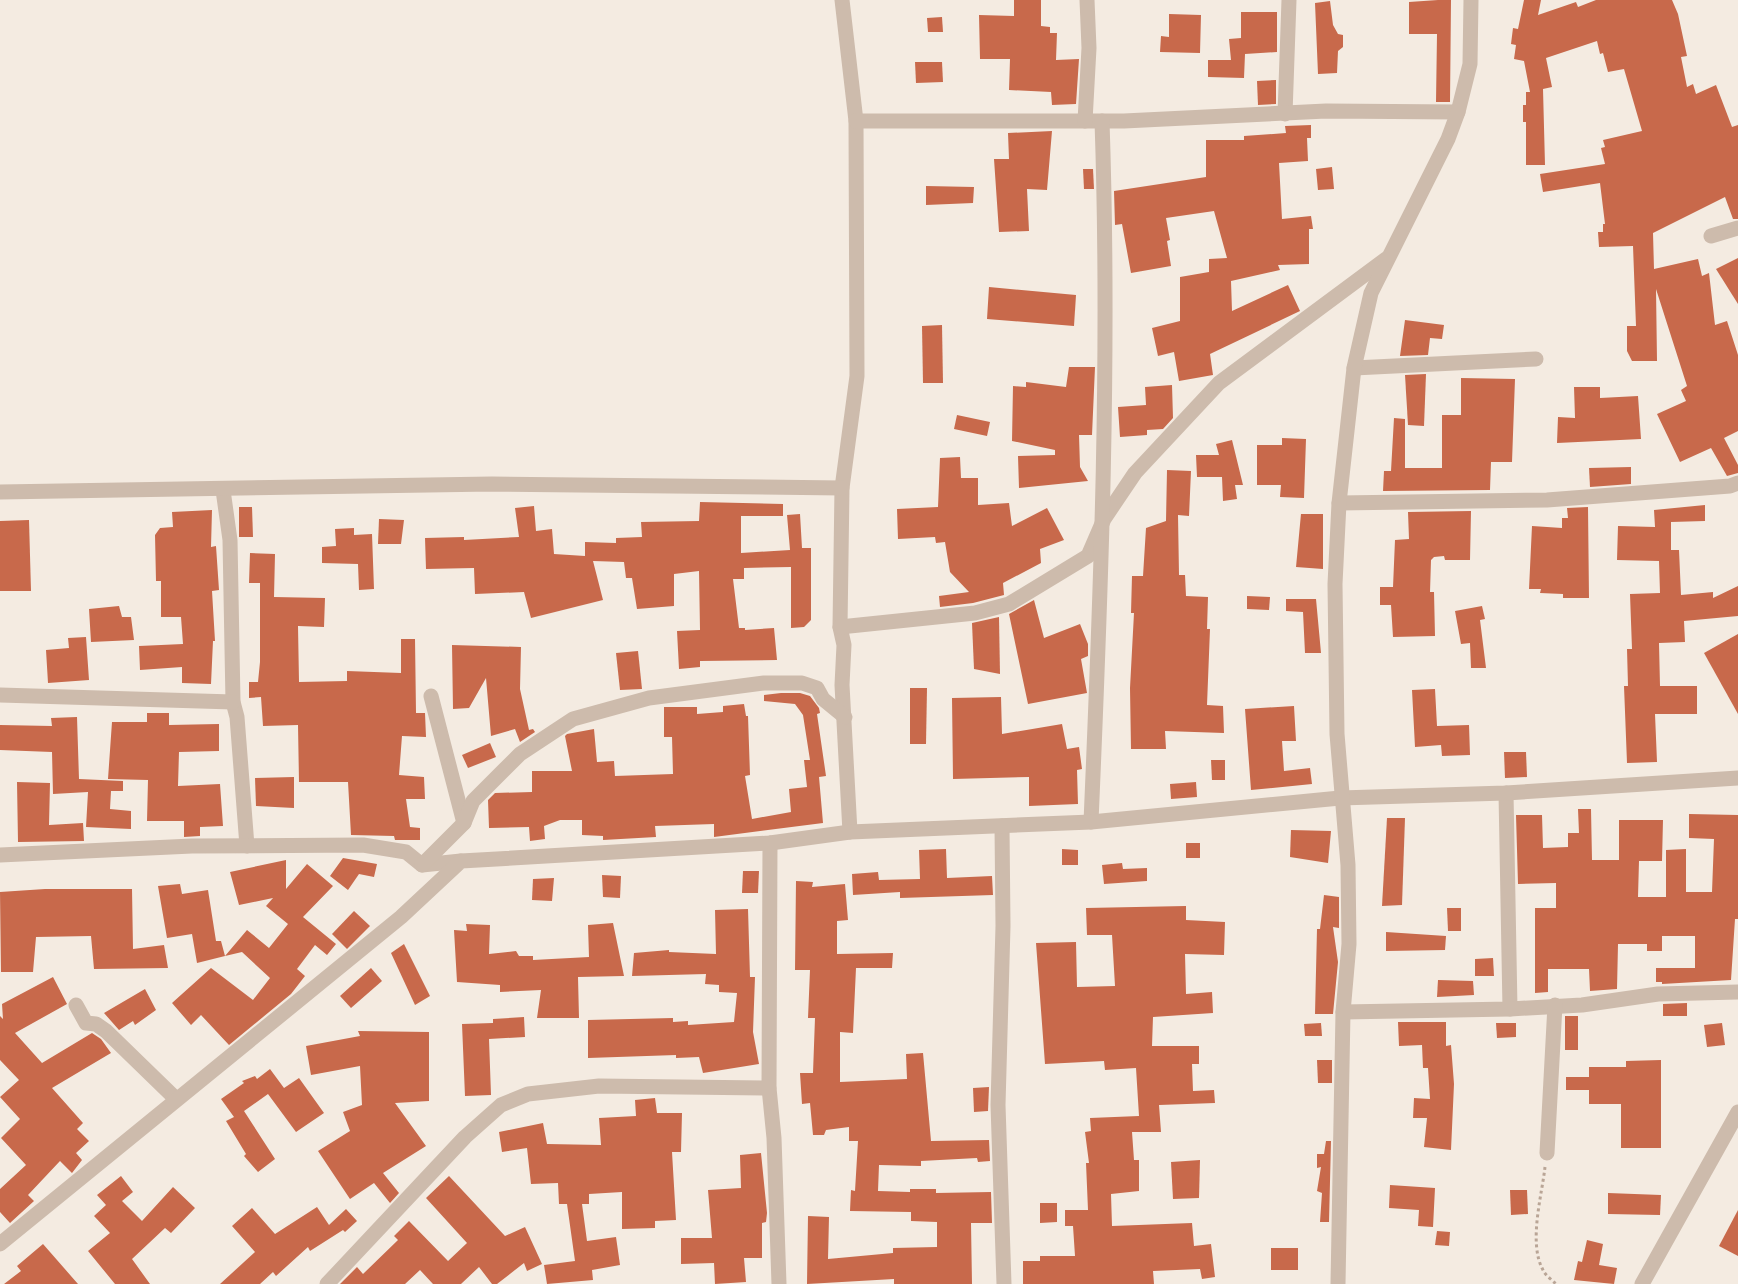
<svg xmlns="http://www.w3.org/2000/svg" width="1738" height="1284" font-family="'DM Sans',sans-serif">
<style>
.building{fill:#c8694b}
.lines{fill:none;stroke-linecap:round;stroke-linejoin:round}
.path{stroke:#b9a596;stroke-width:3;stroke-dasharray:3 3;stroke-linecap:butt}
.minor{stroke:#cdbbac;stroke-width:15}
</style>
<rect width="100%" height="100%" fill="#f4ebe1"/>
<g class="building">
<path d="M1014,0H1041V26L1050,27V33H1057L1056,60L1079,59L1076,104L1052,105L1051,92L1009,90L1010,59H980L979,15L1014,16Z"/>
<path d="M1438,0H1451L1450,102H1436L1437,34H1409V2Z"/>
<path d="M1524,0H1541L1538,15L1576,2L1578,7L1596,0H1672L1678,14L1687,56L1681,57L1687,87L1693,84L1696,94L1716,85L1732,127L1738,125V219H1733L1725,197L1653,233L1654,269L1698,259L1702,276L1709,273L1715,325L1727,321L1738,355V431L1724,438L1738,465V473L1727,476L1711,448L1680,462L1657,414L1686,401L1681,390L1687,386L1656,289L1657,361H1632L1627,351V326H1636L1633,246L1599,247L1598,232H1603V224H1605L1600,183L1543,192L1540,174L1605,164L1601,148L1605,147L1603,140L1642,131L1624,69L1608,72L1603,53L1600,54L1597,41L1546,58L1552,87L1543,89L1545,165H1526V122H1523V105H1526V92H1530L1524,61L1514,59L1516,45L1511,44L1513,28L1518,29Z"/>
<path d="M1330,1L1333,25L1338,34L1343,35V47L1338,51L1337,73L1318,74L1315,3Z"/>
<path d="M1241,12H1277V52L1245,54L1244,78L1208,77V60H1231L1229,39L1241,38Z"/>
<path d="M1169,14L1201,15L1200,53L1160,52L1161,36L1169,37Z"/>
<path d="M942,17L943,32H928L927,18Z"/>
<path d="M915,62H942L943,82L916,83Z"/>
<path d="M1276,80V104L1258,105L1257,81Z"/>
<path d="M1311,125V138H1307L1308,161L1279,163L1282,219L1311,216L1313,229H1309V264L1278,265L1280,270L1231,281L1232,311L1288,285L1300,311L1210,354L1213,375L1179,381L1174,352L1158,356L1152,328L1180,321V277L1209,272V259L1227,258L1214,211L1166,218L1170,240L1167,241L1171,266L1131,273L1122,224L1115,225L1114,191L1206,177V140H1244V136L1286,133L1285,126Z"/>
<path d="M1052,131L1047,190L1027,189L1029,231L999,232L994,159H1009L1008,133Z"/>
<path d="M1332,167L1334,189L1318,190L1316,169Z"/>
<path d="M1083,169H1093L1094,189H1084Z"/>
<path d="M926,186L974,187L973,203L926,205Z"/>
<path d="M1738,258V304L1716,269Z"/>
<path d="M989,287L1076,295L1074,326L987,319Z"/>
<path d="M1405,320L1444,325L1442,339L1430,338L1428,355L1400,356Z"/>
<path d="M942,325L943,383H923L922,326Z"/>
<path d="M1069,367H1095L1092,435H1079L1080,467L1088,481L1019,488L1018,456L1055,455V450L1012,441L1013,386L1026,387V382L1066,387Z"/>
<path d="M1426,374L1424,426L1408,425L1405,375Z"/>
<path d="M1461,378L1515,379L1512,462H1491L1490,490L1383,491L1384,471H1391L1394,418L1405,419V468H1442V415H1461Z"/>
<path d="M1172,385L1173,418L1163,429L1147,430V435L1120,437L1118,407L1146,405L1145,387Z"/>
<path d="M1574,387H1600V398L1638,396L1641,439L1557,443L1558,417L1575,418Z"/>
<path d="M957,415L990,422L987,436L954,429Z"/>
<path d="M1282,438L1306,439L1304,498L1280,497L1281,485H1257V445H1282Z"/>
<path d="M1232,440L1243,485H1235L1237,499L1223,501L1222,477H1197L1196,455H1219L1216,444Z"/>
<path d="M960,457L961,478H978V505L1009,503L1012,526L1047,508L1064,540L1040,549L1041,563L1003,583L1004,595L973,603L940,607L939,596L969,592L950,572L945,542L936,543L935,537L898,539L897,509L938,507L940,458Z"/>
<path d="M1631,467V484L1590,487L1589,468Z"/>
<path d="M1167,470L1191,471L1189,516L1178,515L1179,575H1185L1186,596L1208,597L1207,629H1210L1207,705L1223,706L1224,733L1165,731L1166,749H1131L1130,688L1134,613H1131L1132,576H1143L1146,528L1166,521Z"/>
<path d="M700,502L783,504V516H741V553L790,550L787,515L800,514L802,548H811V620L804,627L791,628V567L744,568V579H733L739,628H745V630L774,628L777,660L700,661V667L679,669L677,631L700,630L699,571L674,574V606L637,609L632,578H626L624,562L593,561L603,600L531,618L524,592L475,594L474,568L426,569L425,538L464,537V540L519,537L515,508L534,506L536,531L552,529L554,554L585,556V542L616,543V538L642,537L641,522L699,521Z"/>
<path d="M1705,505V521L1671,522V550H1679L1681,595L1713,592V598L1738,586V616L1684,621L1685,642L1659,643L1660,686H1697V714H1655L1657,762L1627,763L1624,686H1628L1627,649H1632L1630,594L1660,593L1659,561L1617,560L1618,526L1655,527L1654,510Z"/>
<path d="M239,507H252L253,537H239Z"/>
<path d="M1588,507L1589,598H1563V594L1540,593L1541,589H1529L1532,526L1562,528V518H1568L1567,508Z"/>
<path d="M212,510L211,547L216,546L219,590L212,591L215,641H213L211,684L182,683V667L140,670L139,646L183,644L181,617H161V581H156L155,535L160,528L173,527L172,512Z"/>
<path d="M1471,511L1470,560H1445L1444,556L1434,557L1431,560L1430,592H1434L1435,636L1393,637L1391,605H1380V587H1393L1395,540L1409,539L1408,512Z"/>
<path d="M1301,514H1323V569L1296,567Z"/>
<path d="M379,519L404,520L401,544H378Z"/>
<path d="M29,520L31,591H0V521Z"/>
<path d="M354,528V535L372,534L374,589L359,590L358,564L322,563V547L336,546L335,529Z"/>
<path d="M250,553L275,554L274,597L325,598L324,627L298,626L299,682L347,681V671L401,673V639H415L416,713H425L426,737L402,736L399,775L424,777L425,799H406L410,827L420,828V840H395L394,836L351,835L348,782H299L298,725L263,726L261,697L249,698V682H258L260,662V583H249Z"/>
<path d="M1247,596L1270,597L1269,610L1247,609Z"/>
<path d="M1286,599H1316L1321,653H1305L1303,612L1286,611Z"/>
<path d="M1034,600L1044,638L1080,624L1088,644V656L1081,659L1087,693L1028,704L1009,614Z"/>
<path d="M119,606L122,617H131L134,640L91,642L89,609Z"/>
<path d="M1482,606L1485,619L1480,620L1486,668H1471L1470,643L1461,644L1455,611Z"/>
<path d="M999,617L1000,674L974,669L972,623Z"/>
<path d="M1738,634V714L1704,653Z"/>
<path d="M86,637L89,680L48,683L46,650L69,648L68,638Z"/>
<path d="M452,645L521,647L520,689L529,730L533,729L535,732L520,742L515,729L491,736L486,678L469,708L453,709Z"/>
<path d="M638,651L642,689L620,690L616,653Z"/>
<path d="M910,688H927L926,744H910Z"/>
<path d="M1435,689L1437,726L1469,725L1470,755L1442,756L1441,745L1415,747L1412,690Z"/>
<path d="M781,693H800L810,696L819,708L820,713L817,714L826,776L819,777L823,823L714,837V824L655,826L656,837L603,840V836L582,835V820H560L544,826L545,839L530,841L529,827L489,828L488,800L495,793L532,792V771H572L565,736L567,734L594,729L597,762L614,761L615,776L673,774L672,737H664V707H697V714L723,712V706L744,704L746,716H748L750,775L745,776L752,819L791,812L789,789L807,787L804,760H810L803,715L795,704L764,701V695Z"/>
<path d="M1001,697L1002,734L1062,724L1067,749L1079,747L1082,769L1077,770L1078,804L1029,806V777L953,779L952,698Z"/>
<path d="M1294,706L1296,741H1282L1284,771L1310,768L1312,784L1251,790L1245,709Z"/>
<path d="M147,713H169V725L219,724V751L179,752L178,786L220,784L223,826L200,827V836L184,837V821H147L148,780L108,779L112,722H147Z"/>
<path d="M77,717L79,779L123,781V791H111L110,809L131,811V829L86,827L88,792L53,794L52,752L0,750V725L52,726L51,718Z"/>
<path d="M490,743L496,757L468,768L462,755Z"/>
<path d="M1504,752H1526L1527,777L1505,778Z"/>
<path d="M1211,760H1225V780H1212Z"/>
<path d="M294,777V808L256,806L255,778Z"/>
<path d="M17,782L50,783L49,825L83,823L84,841L18,842Z"/>
<path d="M1196,782L1197,797L1171,799L1170,784Z"/>
<path d="M1578,809H1591L1592,860H1619V820H1663L1662,861H1639L1638,897H1666V850L1686,849V892H1712L1714,839L1689,838V814L1738,815V919H1735L1731,980L1662,984V982H1656V968H1695V936H1662V951H1647V944H1618L1617,989L1590,991L1589,969H1548V992L1535,993V908H1556V883L1518,884L1516,815H1542L1543,848L1568,847V833H1579Z"/>
<path d="M1387,818H1405L1402,905L1382,906Z"/>
<path d="M1291,830L1331,831L1328,863L1290,857Z"/>
<rect x="1186" y="843" width="14" height="15"/>
<path d="M946,849L947,878L992,876L993,895L900,898V892L853,895L852,874L878,872L879,880L920,879L919,850Z"/>
<path d="M1062,849L1078,850V865H1062Z"/>
<path d="M343,858L377,864L374,877L359,874L348,890L330,876Z"/>
<path d="M286,860V889L307,864L333,886L303,917L336,944L327,955L315,945L297,969L305,976L291,994L229,1045L201,1015L191,1025L172,1003L211,968L253,1000L270,978L242,952L225,956L247,930L269,948L288,924L266,906L273,898L239,905L230,872Z"/>
<path d="M1122,863L1123,869L1147,868V881L1104,884L1102,865Z"/>
<path d="M743,871H759L758,893H742Z"/>
<path d="M602,875L621,876L620,898L603,897Z"/>
<path d="M554,878L552,901L532,900L533,879Z"/>
<path d="M796,881L813,882L812,887L845,884L848,920L837,921V954L893,953L892,968H856L853,1033L840,1032V1082L907,1079L906,1054L923,1053L931,1141L989,1140L990,1161L978,1162L977,1158L921,1161V1166L879,1165L878,1191L910,1192V1189H936V1193L991,1192L992,1223H971L972,1284H894V1279L807,1284L808,1216L829,1217L828,1259L893,1253V1248L937,1247V1222L911,1221V1212L850,1211L851,1190L855,1191L858,1141H849V1127L826,1130L824,1135H813L810,1103L802,1104L800,1073H813L815,1018H808L810,970H795Z"/>
<path d="M180,884L182,894L208,890L216,941H221L225,956L197,963L192,934L167,938L158,886Z"/>
<path d="M45,889H132L133,949L164,945L168,968L94,969L91,936L36,937L33,972H1L0,892Z"/>
<path d="M1324,895L1339,897V928L1333,927L1338,962L1333,1014H1315L1317,929H1320Z"/>
<path d="M1186,906V920L1225,922L1224,955L1185,954L1186,994L1212,992L1213,1013L1153,1017L1152,1046H1199V1064H1192L1193,1091L1214,1090L1215,1103L1159,1105L1161,1132H1132L1134,1160H1139V1191L1111,1194L1112,1226L1192,1223L1194,1246L1211,1244L1215,1277L1202,1279L1200,1269L1153,1271L1154,1284H1023V1261H1040V1256H1075L1073,1226H1065V1210H1088L1086,1163H1089L1085,1132L1091,1131L1090,1118L1139,1116L1136,1068L1105,1070L1104,1061L1045,1064L1036,943L1076,942L1077,987L1115,986L1112,935H1087L1086,908Z"/>
<path d="M1447,908H1461V931H1448Z"/>
<path d="M748,909L750,977H755L753,1032L759,1064L703,1073L699,1057L676,1058V1055L588,1058V1020L673,1018V1022L688,1021V1025L734,1022L737,993L719,992V985L705,984L706,974L632,976L634,953L669,950V952L716,954L715,910Z"/>
<path d="M354,911L370,926L347,949L332,934Z"/>
<path d="M613,923L624,976L578,977L579,1018H537L541,990L500,992V985L457,982L454,930L467,931L466,924L490,925L489,954L516,951L519,956H533V960L589,957L588,925Z"/>
<path d="M1386,932L1446,936L1445,950L1386,951Z"/>
<path d="M404,944L430,996L415,1005L391,953Z"/>
<path d="M1493,958L1494,976H1475V959Z"/>
<path d="M371,968L382,981L351,1008L340,996Z"/>
<path d="M53,977L67,1004L15,1033L42,1063L92,1033L101,1039L111,1053L52,1088L83,1123L77,1129L89,1141L76,1153L82,1160L72,1173L60,1161L28,1195L34,1201L10,1223L0,1212V1189L26,1165L1,1138L20,1119L0,1097L19,1080L0,1060V1016L3,1019L2,1004Z"/>
<path d="M1438,980L1473,981L1474,995L1437,997Z"/>
<path d="M145,989L156,1010L135,1025L133,1021L119,1030L104,1013Z"/>
<path d="M1687,1003V1016H1663V1004Z"/>
<rect x="1565" y="1016" width="13" height="34"/>
<path d="M524,1017L525,1037L489,1039L491,1095L465,1096L462,1024L493,1023V1019Z"/>
<path d="M1398,1022H1446V1046L1451,1045L1454,1084L1451,1150L1424,1147L1427,1118H1413L1414,1098L1430,1099L1428,1068H1423L1422,1045L1399,1046Z"/>
<path d="M1321,1023L1322,1036H1305L1304,1024Z"/>
<path d="M1496,1023H1516V1037L1497,1038Z"/>
<path d="M1722,1023L1725,1045L1707,1047L1704,1025Z"/>
<path d="M358,1031L429,1032V1101L395,1103L426,1146L383,1173L399,1193L390,1203L374,1183L350,1199L318,1151L350,1131L343,1112L362,1105L360,1066L311,1075L306,1046L360,1036Z"/>
<path d="M1317,1060H1332V1083H1318Z"/>
<path d="M1661,1060V1148H1621V1104H1589V1090H1566V1077H1589V1067H1626V1061Z"/>
<path d="M270,1069L284,1088L299,1078L324,1113L296,1132L268,1094L244,1111L275,1159L258,1172L244,1156L246,1154L226,1121L234,1117L221,1099L244,1083L242,1081L255,1076L257,1079Z"/>
<path d="M989,1087L988,1111L974,1112L973,1088Z"/>
<path d="M655,1098L657,1113H682L681,1152H672L676,1220L655,1221V1228L622,1229V1192L589,1194V1204H582L587,1241L616,1237L620,1265L592,1270L593,1280L547,1284L544,1265L575,1261L567,1204H559L558,1183L531,1184L527,1148L502,1152L499,1132L543,1123L547,1144L601,1145L599,1118L636,1116L635,1100Z"/>
<path d="M1326,1141H1331L1329,1222H1320L1322,1193L1317,1191L1321,1167L1317,1168V1154H1324Z"/>
<path d="M761,1153L767,1213L766,1222L762,1223V1258H744L746,1282L715,1284L714,1263L681,1264V1238H712L708,1190L741,1188L740,1155Z"/>
<path d="M1200,1160L1199,1198L1173,1199L1171,1162Z"/>
<path d="M121,1176L133,1192L122,1201L142,1221L173,1187L195,1208L171,1233L165,1228L132,1259L150,1284H115L88,1251L110,1233L94,1216L106,1205L97,1195Z"/>
<path d="M449,1176L505,1236L525,1227L542,1264L527,1271L524,1263L497,1284H492L479,1267L461,1284H433L420,1270L405,1284H340L357,1267L363,1274L398,1240L394,1236L409,1221L448,1261L467,1243L426,1198Z"/>
<path d="M1390,1185L1435,1188L1433,1227L1418,1226L1419,1210L1389,1208Z"/>
<path d="M1510,1190H1527L1528,1214L1511,1215Z"/>
<path d="M1608,1193L1661,1195L1660,1215L1608,1214Z"/>
<path d="M1040,1203H1057V1222L1040,1223Z"/>
<path d="M317,1207L329,1225L346,1209L357,1221L345,1232L343,1230L310,1251L308,1247L276,1276L273,1272L260,1284H220L255,1252L232,1226L252,1208L275,1234Z"/>
<path d="M1738,1210V1256L1719,1246Z"/>
<path d="M1437,1231L1450,1232L1449,1246L1435,1245Z"/>
<path d="M1587,1240L1603,1244L1599,1265L1617,1268L1614,1284L1574,1280L1578,1261L1582,1262Z"/>
<path d="M43,1244L78,1284H4L21,1271L17,1266Z"/>
<rect x="1271" y="1248" width="27" height="22"/>
</g>
<g class="lines">
<path class="path" d="M1545,1167C1542,1195 1528,1243 1543,1270C1545,1275 1552,1280 1556,1284"/>
<g class="minor">
<path d="M842,0L856,121L857,376L842,488L840,627L844,645L842,685L850,832"/>
<path d="M1285,114L1289,0"/>
<path d="M856,121H1124L1326,111L1458,112"/>
<path d="M1085,121L1089,48L1087,0"/>
<path d="M1711,236L1738,228"/>
<path d="M1354,368L1536,359"/>
<path d="M223,490L230,540L233,702L237,717L247,846"/>
<path d="M0,492L492,484L842,488"/>
<path d="M1339,503L1547,500L1730,486L1738,483"/>
<path d="M840,627L975,613L1009,604L1088,556L1104,519L1135,473L1219,383L1386,259"/>
<path d="M0,695L233,702"/>
<path d="M431,696L464,823"/>
<path d="M1506,793L1510,1009"/>
<path d="M1091,822C1101,589 1110,355 1102,121"/>
<path d="M1002,826L1003,926L998,1105L1004,1284"/>
<path d="M770,843L769,1088L774,1138L779,1284"/>
<path d="M0,855L192,846L363,845L406,852L422,865L461,861"/>
<path d="M422,865L464,823L473,801L520,754L573,719L649,698L764,683H802L817,688L823,699L845,717"/>
<path d="M76,1005L86,1023L96,1024L106,1031L176,1099"/>
<path d="M1343,1012L1510,1009L1582,1005L1658,994L1738,992"/>
<path d="M1547,1153L1555,1005"/>
<path d="M0,1244L401,917L461,861L770,843L850,832L1091,822L1340,798L1506,793L1738,778"/>
<path d="M327,1284L465,1137L501,1105L528,1094L599,1086L769,1088"/>
<path d="M1338,1284L1343,1012L1349,944L1348,865L1337,734L1335,584L1339,503L1354,368L1371,293L1448,139L1458,112L1470,64L1471,0"/>
<path d="M1642,1284L1738,1112"/>
</g>
</g>
</svg>
